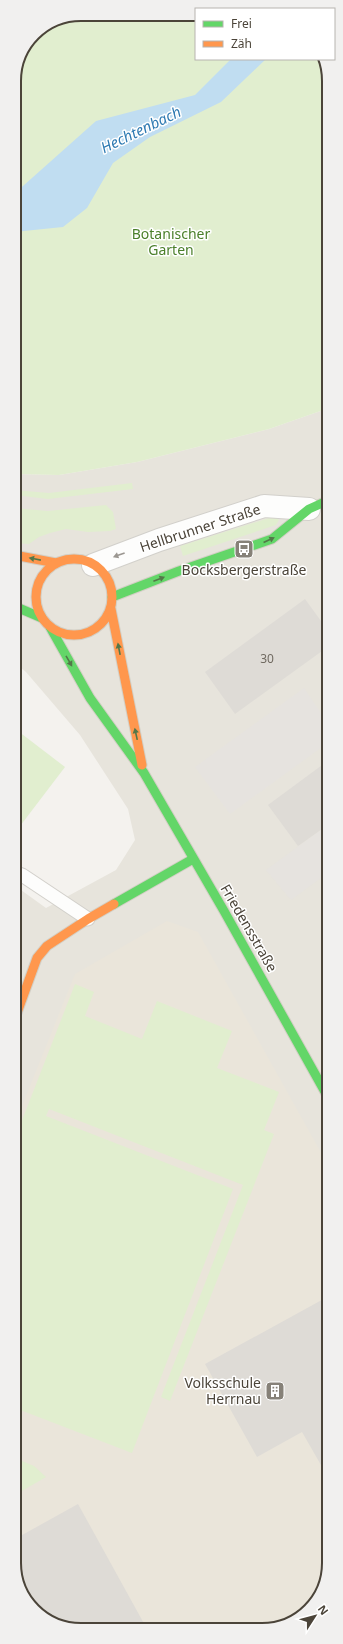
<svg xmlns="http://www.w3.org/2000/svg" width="343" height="1644" font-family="'Noto Sans',sans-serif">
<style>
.residential{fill:#e7e4dc}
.education{fill:#eae5da}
.green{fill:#e1eecf}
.parking{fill:#e6e3df}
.water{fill:#c0ddf1}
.building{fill:#dedbd6}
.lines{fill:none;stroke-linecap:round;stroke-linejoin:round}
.lane-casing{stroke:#d2d0cb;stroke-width:15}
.street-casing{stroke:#d2d0cb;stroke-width:24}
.fast-casing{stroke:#d3cfc5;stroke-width:11}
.slow-casing{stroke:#d3cfc5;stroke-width:11}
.lane{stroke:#fdfdfc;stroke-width:13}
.street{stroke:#fdfdfc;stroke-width:22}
.fast{stroke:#63d668;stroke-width:9}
.slow{stroke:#ff974d;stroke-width:9}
.oneway{fill:#537749}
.oneway2{fill:#9b9791}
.labels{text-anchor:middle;stroke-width:3;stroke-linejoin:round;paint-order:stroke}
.number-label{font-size:12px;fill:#706a61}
.park-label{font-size:14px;fill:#4a7f2a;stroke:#fff}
.street-label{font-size:14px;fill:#4b4439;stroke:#fff}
.poi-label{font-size:14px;fill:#4b4439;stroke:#fff}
.water-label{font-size:15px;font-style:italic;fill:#2e7ab2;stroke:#fff}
.rim{fill:none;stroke:#4b4439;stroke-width:2}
</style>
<rect width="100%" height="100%" fill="#f4f2ee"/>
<path class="residential" d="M329,408V1567L309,1610L270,1629L31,1607L15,1571L14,885L46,908L116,870L135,840L128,809L80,735L26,672L14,662V474L59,475L137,462L269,429Z"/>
<path class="education" d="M167,921L198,932L329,1167V1567L309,1610L270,1629H68L31,1607L15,1571L14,1126L75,974Z"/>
<g class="green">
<path d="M196,17V59H322L328,73L329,408L269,429L137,462L59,475L14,474V77L34,34L56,19Z"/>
<path d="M132,483L133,489L48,499L14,495V490L49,493Z"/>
<path d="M106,505L113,512L116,529L110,531L88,532L66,529L50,533L39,537L29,544L14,543V508L48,511Z"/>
<path d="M272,517H276L279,520L276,525L183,556L180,546Z"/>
<path d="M14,728L65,767L14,834Z"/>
<path d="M75,984L94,992L85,1016L142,1039L157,1001L232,1031L217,1068L279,1092L264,1130L274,1134L170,1401L161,1397L243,1185L49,1109L46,1116L233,1189L132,1453L15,1408L14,1141Z"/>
<path d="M15,1458L34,1466L46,1477L15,1495Z"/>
</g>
<g class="parking">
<path d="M304,688L329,725V742L230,814L195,767Z"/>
<path d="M329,824V872L291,900L266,870Z"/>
</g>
<path class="water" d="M231,59H266L221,102L150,137L113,163L87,208L63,227L14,232V194L96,121L195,95Z"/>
<g class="building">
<path d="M305,599L329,632V646L235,714L205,672Z"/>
<path d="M329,760V824L298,846L268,805Z"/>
<path d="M329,1296V1479L302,1432L257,1457L205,1364Z"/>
<path d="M78,1504L147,1629H68L31,1607L15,1571V1539Z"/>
</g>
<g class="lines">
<g class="lane-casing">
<path id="lane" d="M14,872L22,875L88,919"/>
</g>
<g class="street-casing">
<path id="street" d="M93,565L159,540L264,506L309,509"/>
</g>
<g class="fast-casing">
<g id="fast">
<path d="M112,597L179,571L272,539L309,509L329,500"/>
<path d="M14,606L42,618"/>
<path d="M50,627L90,698L144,773L224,911L329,1099"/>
<path d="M114,904L193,859"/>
</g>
</g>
<g class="slow-casing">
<g id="slow">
<path d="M14,555L56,563"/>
<circle cx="74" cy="597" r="38"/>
<path d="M111,609L142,765"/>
<path d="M14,1021L37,958L47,946L88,919L114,904"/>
</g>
</g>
<use href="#lane" class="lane"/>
<use href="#street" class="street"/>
<use href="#fast" class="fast"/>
<use href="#slow" class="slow"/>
</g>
<defs><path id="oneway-solid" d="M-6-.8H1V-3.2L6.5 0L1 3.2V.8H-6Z"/></defs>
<g class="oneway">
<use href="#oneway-solid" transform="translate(269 540) rotate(-25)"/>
<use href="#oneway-solid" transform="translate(35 559) rotate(-169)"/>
<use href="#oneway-solid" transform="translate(159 579) rotate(-21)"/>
<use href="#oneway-solid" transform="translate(119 649) rotate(-101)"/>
<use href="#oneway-solid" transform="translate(69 661) rotate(60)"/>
<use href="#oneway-solid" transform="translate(136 734) rotate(-102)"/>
</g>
<use class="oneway2" href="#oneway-solid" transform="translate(119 555) rotate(160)"/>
<defs>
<g id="bus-square" transform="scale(1)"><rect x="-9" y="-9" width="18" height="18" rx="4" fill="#868178" stroke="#fff"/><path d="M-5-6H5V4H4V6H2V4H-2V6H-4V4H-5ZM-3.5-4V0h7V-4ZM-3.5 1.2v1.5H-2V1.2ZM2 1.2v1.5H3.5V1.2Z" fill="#fff"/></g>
<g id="building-square" transform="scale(1)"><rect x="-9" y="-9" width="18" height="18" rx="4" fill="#868178" stroke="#fff"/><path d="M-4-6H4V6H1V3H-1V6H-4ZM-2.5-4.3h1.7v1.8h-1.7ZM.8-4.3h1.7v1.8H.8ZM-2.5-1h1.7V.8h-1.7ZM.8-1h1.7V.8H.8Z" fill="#fff"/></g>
</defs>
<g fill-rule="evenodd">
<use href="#bus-square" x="244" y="549"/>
<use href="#building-square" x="275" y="1391"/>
</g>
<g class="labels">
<g class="number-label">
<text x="267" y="663">30</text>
</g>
<g class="park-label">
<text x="171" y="239">Botanischer<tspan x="171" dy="16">Garten</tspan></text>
</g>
<g class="street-label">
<text transform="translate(200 528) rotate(-18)" y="5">Hellbrunner Straße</text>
<text transform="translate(249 928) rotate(60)" y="5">Friedensstraße</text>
</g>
<g class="poi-label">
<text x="244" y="575">Bocksbergerstraße</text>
<text x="261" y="1388" text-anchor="end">Volksschule<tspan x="261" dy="16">Herrnau</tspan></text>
</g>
<g class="water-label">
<text transform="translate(141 130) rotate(-26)" y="5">Hechtenbach</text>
</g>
</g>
<path d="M0 0H343V1644H0ZM81 21H262A60 60 0 0 1 322 81V1563A60 60 0 0 1 262 1623H81A60 60 0 0 1 21 1563V81A60 60 0 0 1 81 21Z" fill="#f1f0ef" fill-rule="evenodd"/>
<path class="rim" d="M81 21H262A60 60 0 0 1 322 81V1563A60 60 0 0 1 262 1623H81A60 60 0 0 1 21 1563V81A60 60 0 0 1 81 21Z"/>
<rect x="195" y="8" width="140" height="52" fill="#ffffff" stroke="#b7b4b0"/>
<rect x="203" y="21" width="20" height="6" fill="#63d668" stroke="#b7b4b0"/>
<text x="231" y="28" font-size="12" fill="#4b4439">Frei</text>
<rect x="203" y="41" width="20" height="6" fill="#ff974d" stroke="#b7b4b0"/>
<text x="231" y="48" font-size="12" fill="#4b4439">Zäh</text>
<g transform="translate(315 1616) rotate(54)" stroke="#ffffff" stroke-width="3" paint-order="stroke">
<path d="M0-3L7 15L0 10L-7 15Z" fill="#4b4439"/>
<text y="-6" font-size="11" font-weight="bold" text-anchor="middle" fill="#4b4439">N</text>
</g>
</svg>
